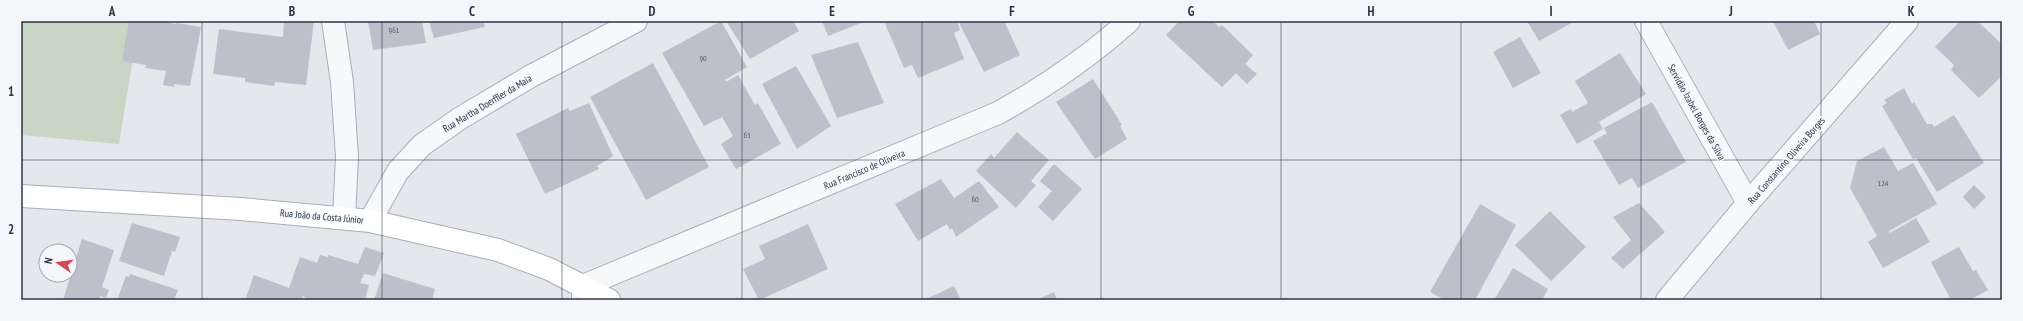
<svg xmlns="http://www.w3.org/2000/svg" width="2023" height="321" font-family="'PT Sans Narrow',sans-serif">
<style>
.green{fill:#c9d6c5}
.building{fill:#bbc0ca}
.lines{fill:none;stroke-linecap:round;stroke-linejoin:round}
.minor-casing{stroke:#a9aeb7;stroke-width:24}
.tertiary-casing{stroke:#a9aeb7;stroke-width:24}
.secondary-casing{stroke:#a9aeb7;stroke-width:24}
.minor{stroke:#f7f8fa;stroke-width:22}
.tertiary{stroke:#f7f8fa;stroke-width:22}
.secondary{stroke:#fff;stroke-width:22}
.grid{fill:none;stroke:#2b3445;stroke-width:1;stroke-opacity:0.55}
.labels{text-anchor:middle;stroke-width:3;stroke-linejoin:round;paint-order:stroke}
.number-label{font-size:8px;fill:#4f5766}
.street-label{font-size:10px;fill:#2b3445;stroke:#f4f6f9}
.neatline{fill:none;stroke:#2b3445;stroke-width:1.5}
.grid-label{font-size:13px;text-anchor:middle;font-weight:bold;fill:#2b3445}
</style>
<rect width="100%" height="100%" fill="#e4e7ec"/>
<path class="green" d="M21,21H139L119,144L21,135Z"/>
<g class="building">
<path d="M129,21H156L176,24L177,23L201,27L190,86L174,84V87L163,85L166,71L145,68L146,65L122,61Z"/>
<path d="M284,21H314L306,85L275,82L274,86L245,82V78L213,74L219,29L283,37Z"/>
<path d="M368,21H422L426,43L373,50Z"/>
<path d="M429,21H483L485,27L434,38Z"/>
<path d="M721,21L747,67L725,80L726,82L738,75L755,105L758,103L781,144L736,169L721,144L733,136L722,117L704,126L662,53Z"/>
<path d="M726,21H793L799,31L750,59Z"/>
<path d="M822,21H866L828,36Z"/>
<path d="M884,21H957L960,30L954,33L964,59L918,78L912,65L904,68Z"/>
<path d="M962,21H1004L1020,55L984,72L959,23Z"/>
<path d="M1179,21H1213L1219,27L1222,25L1253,55L1245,64L1257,74L1247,84L1236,73L1222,87L1166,35Z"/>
<path d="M1527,21H1575L1539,41Z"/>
<path d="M1773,21H1814L1820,34L1788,50Z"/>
<path d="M1960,21H1977L2002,44V76L1979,98L1951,70L1954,65L1935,47Z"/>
<path d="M1520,37L1541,73L1513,88L1493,52Z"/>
<path d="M858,42L884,103L837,118L811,55Z"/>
<path d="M1620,53L1646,94L1599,122L1603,129L1577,144L1560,115L1571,109L1572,112L1588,103L1575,81Z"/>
<path d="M653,63L709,167L646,200L590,97Z"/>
<path d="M796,66L831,126L797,149L762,84Z"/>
<path d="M1093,79L1122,125L1120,126L1127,139L1095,159L1056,102Z"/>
<path d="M1904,88L1912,104L1914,102L1927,124H1932L1934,127L1954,115L1984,163L1937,192L1916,158L1913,159L1882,106L1887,103L1884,100Z"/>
<path d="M1652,102L1686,162L1638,188L1632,178L1619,185L1593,141L1607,133L1604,128Z"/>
<path d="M589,103L613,156L597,166L599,169L545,194L516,134L568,108L570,111Z"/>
<path d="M1017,132L1049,160L1031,181L1036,185L1016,208L976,171L991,154L994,158Z"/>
<path d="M1884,147L1898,171L1913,163L1937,204L1889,231L1890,233L1916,218L1930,242L1883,268L1868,242L1877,236L1850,188L1857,161Z"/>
<path d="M1054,164L1082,189L1053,221L1038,207L1052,191L1040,181Z"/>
<path d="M941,179L954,198L979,181L999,207L956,237L952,228L950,230L947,224L918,241L895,204Z"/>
<path d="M1974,185L1986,197L1974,209L1963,197Z"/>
<path d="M1639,203L1665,232L1623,269L1611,258L1631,240L1613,217Z"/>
<path d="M1480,204L1516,225L1475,300H1445L1430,292Z"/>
<path d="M1550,211L1586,247L1551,281L1515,245Z"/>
<path d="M132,223L180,237L175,252L172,251L164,276L119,261Z"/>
<path d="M808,224L828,269L759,300L743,269L765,259L759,246Z"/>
<path d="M82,239L114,250L102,287L109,290L106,298L100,296L99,300H63Z"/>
<path d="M365,247L384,253L375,276L364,274L360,283L369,285L365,300H305L306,298L303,296L301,300H245L254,275L289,288L300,257L317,263L320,255L328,257V255L358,264Z"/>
<path d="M1959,247L1973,271L1976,270L1988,290L1970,300H1951L1931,262Z"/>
<path d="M1513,268L1548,289L1542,300H1494Z"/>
<path d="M383,273L435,289L432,300H374Z"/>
<path d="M130,274L178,290L174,300H117L126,276L129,277Z"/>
<path d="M954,286L961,300H924Z"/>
<path d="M1054,292L1057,300H1037Z"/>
</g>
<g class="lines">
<g class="minor-casing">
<g id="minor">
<path d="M333,21L342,82L347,157L344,218"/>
<path d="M1646,21L1748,203"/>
<path d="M370,221L398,171L422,145L459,119L531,76L636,21"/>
<path d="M583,300V286L998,113C1045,87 1089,57 1129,21"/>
</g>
</g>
<g class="tertiary-casing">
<path id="tertiary" d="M1667,300L1748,203L1907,21"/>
</g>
<g class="secondary-casing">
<path id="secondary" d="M21,196L241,209L370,221L498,250L549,269L609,300"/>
</g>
<use href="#minor" class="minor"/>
<use href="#tertiary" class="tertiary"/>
<use href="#secondary" class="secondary"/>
</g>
<path class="grid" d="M202,21V300M382,21V300M562,21V300M742,21V300M922,21V300M1101,21V300M1281,21V300M1461,21V300M1641,21V300M1821,21V300M21,160H2002"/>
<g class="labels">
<g class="number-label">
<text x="394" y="33">961</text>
<text x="703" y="61">90</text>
<text x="747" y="138">63</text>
<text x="1883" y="186">124</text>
<text x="975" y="202">60</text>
</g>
<g class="street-label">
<text transform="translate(487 103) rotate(-31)" y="4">Rua Martha Doerffler da Maia</text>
<text transform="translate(1697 112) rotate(61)" y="4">Servidão Izabel Borges da Silva</text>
<text transform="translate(1786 160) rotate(-49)" y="4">Rua Constantino Oliveira Borges</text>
<text transform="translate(864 169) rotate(-23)" y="4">Rua Francisco de Oliveira</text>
<text transform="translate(322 216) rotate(5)" y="4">Rua João da Costa Júnior</text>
</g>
</g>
<rect width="2023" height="321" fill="none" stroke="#f4f6f9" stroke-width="44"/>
<g transform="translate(58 263) rotate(283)"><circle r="19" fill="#f4f6f9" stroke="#a4a8b1"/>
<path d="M0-3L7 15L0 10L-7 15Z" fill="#d1495b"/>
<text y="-6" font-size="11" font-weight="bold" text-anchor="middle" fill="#2b3445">N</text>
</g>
<rect x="22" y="22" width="1979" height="277" class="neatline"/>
<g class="grid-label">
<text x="112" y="16">A</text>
<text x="292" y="16">B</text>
<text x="472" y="16">C</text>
<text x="652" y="16">D</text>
<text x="832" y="16">E</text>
<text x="1012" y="16">F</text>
<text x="1191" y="16">G</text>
<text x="1371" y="16">H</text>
<text x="1551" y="16">I</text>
<text x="1731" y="16">J</text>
<text x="1911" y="16">K</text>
<text x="11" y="96">1</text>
<text x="11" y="234">2</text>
</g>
</svg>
